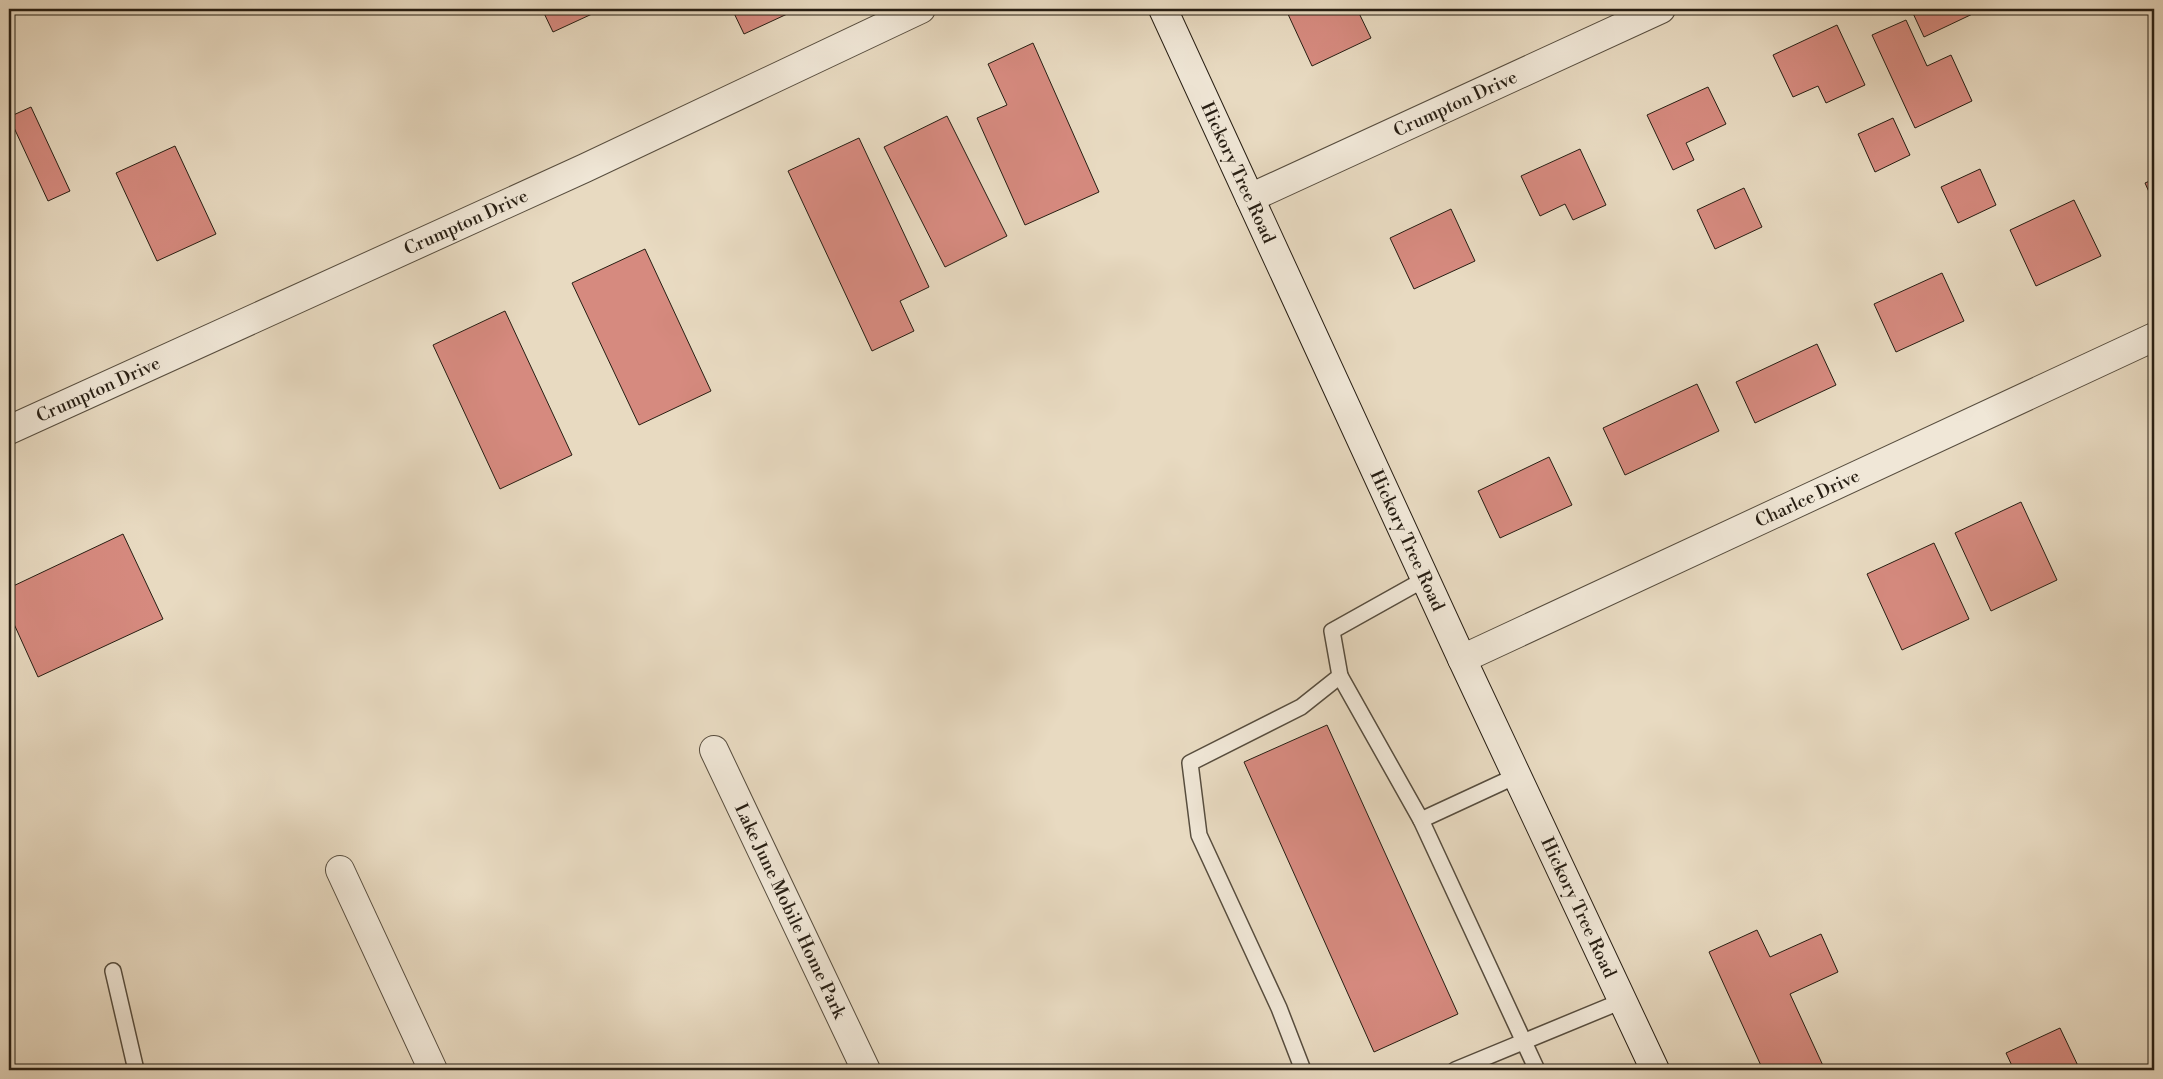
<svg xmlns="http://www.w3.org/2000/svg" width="2163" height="1079" font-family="'Libre Bodoni',serif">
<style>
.building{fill:#d68a7f;stroke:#271e13}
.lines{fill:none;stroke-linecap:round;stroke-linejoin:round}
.lane-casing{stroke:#574d3e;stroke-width:18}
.street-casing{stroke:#574d3e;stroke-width:30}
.secondary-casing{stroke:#271e13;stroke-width:30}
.lane{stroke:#f0e7d7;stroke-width:15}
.street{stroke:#f0e7d7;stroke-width:28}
.secondary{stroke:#f0e7d7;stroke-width:28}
.labels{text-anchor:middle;stroke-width:4;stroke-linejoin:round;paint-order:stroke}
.street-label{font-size:18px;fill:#271e13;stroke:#f0e7d7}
</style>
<rect width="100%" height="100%" fill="#e8dac1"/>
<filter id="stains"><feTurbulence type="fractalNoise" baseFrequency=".004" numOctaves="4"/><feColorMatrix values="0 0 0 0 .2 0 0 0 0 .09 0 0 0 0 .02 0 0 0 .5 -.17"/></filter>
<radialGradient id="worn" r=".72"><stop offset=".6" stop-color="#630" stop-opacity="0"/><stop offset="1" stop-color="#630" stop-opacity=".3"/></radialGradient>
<g class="building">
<path d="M9,9H25L9,16Z"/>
<path d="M542,9H589L592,14L553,32Z"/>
<path d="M732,9H798L744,34Z"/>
<path d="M1293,9H1357L1371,38L1312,66L1287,12Z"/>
<path d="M1911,9H1983L1924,37Z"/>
<path d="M1906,20L1927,66L1951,55L1972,101L1915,128L1872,35Z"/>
<path d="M1837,25L1865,85L1826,103L1818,86L1793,97L1773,55Z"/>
<path d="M1033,43L1099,192L1025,225L977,118L1007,105L988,64Z"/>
<path d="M1708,87L1726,124L1686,143L1694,160L1673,170L1647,115Z"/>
<path d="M31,107L70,191L48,201L9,117Z"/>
<path d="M947,116L1007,236L945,267L884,147Z"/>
<path d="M1893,118L1910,155L1875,172L1858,134Z"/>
<path d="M859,138L929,287L900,301L914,331L872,351L788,171Z"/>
<path d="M175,146L216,234L157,261L116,173Z"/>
<path d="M1580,149L1606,205L1573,220L1565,204L1540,216L1521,176Z"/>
<path d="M1980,169L1996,205L1958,223L1941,187Z"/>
<path d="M2154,179V203L2145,183Z"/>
<path d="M1744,188L1762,227L1715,249L1697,210Z"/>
<path d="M2074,200L2101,256L2036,286L2010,230Z"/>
<path d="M1451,209L1475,261L1414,289L1390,238Z"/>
<path d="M645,249L711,391L639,425L572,283Z"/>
<path d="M1942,273L1964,321L1896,352L1874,304Z"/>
<path d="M505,311L572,455L500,489L433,345Z"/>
<path d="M1817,344L1836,385L1755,423L1736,382Z"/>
<path d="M1697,384L1719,431L1625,475L1603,428Z"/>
<path d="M1549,457L1572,505L1500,538L1478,491Z"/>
<path d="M2021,502L2057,580L1991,611L1955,533Z"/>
<path d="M123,534L163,619L38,677L9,613V588Z"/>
<path d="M1934,543L1969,619L1902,650L1867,574Z"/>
<path d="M1327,725L1458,1014L1374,1052L1244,762Z"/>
<path d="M1757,930L1770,957L1821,934L1838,972L1790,994L1825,1070H1763L1709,952Z"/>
<path d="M2060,1028L2080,1070H2014L2006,1053Z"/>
</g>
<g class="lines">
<g class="lane-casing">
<g id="lane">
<path d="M1340,676L1421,820"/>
<path d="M1516,776L1421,820L1537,1070"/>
<path d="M113,971L136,1070"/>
<path d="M1303,1070L1279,1008L1199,835L1190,763L1301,707L1340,676L1332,631L1425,579"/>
<path d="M1455,1070L1622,1001"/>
</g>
</g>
<g class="street-casing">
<g id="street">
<path id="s1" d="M1250,198L1661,9"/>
<path id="s2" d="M9,430L585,168L921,9"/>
<path id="s3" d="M1462,659L2154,337"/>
<path id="s4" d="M714,750L866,1070"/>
<path d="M340,870L433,1070"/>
</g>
</g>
<g class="secondary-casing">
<g id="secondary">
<path id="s5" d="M1163,9L1462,659L1655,1070"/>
</g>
</g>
<use href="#lane" class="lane"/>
<use href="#street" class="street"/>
<use href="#secondary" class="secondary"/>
</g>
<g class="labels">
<g class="street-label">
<text dy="6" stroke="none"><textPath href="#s1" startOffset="226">Crumpton Drive</textPath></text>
<text dy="6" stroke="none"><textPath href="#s5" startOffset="180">Hickory Tree Road</textPath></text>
<text dy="6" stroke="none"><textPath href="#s2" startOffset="502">Crumpton Drive</textPath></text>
<text dy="6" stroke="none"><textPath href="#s2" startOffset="98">Crumpton Drive</textPath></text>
<text dy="6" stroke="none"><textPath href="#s3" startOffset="381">Charlce Drive</textPath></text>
<text dy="6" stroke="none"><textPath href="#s5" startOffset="585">Hickory Tree Road</textPath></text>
<text dy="6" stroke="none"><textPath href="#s5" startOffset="990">Hickory Tree Road</textPath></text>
<text dy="6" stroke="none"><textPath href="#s4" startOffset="178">Lake June Mobile Home Park</textPath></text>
</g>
</g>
<rect width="2163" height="1079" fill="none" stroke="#e8dac1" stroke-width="30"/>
<rect x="10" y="10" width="2143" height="1059" fill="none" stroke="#271e13" stroke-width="2.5"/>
<rect x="15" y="15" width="2133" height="1049" fill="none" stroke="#271e13"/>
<rect width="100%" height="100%" filter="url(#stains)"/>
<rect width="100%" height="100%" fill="url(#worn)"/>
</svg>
